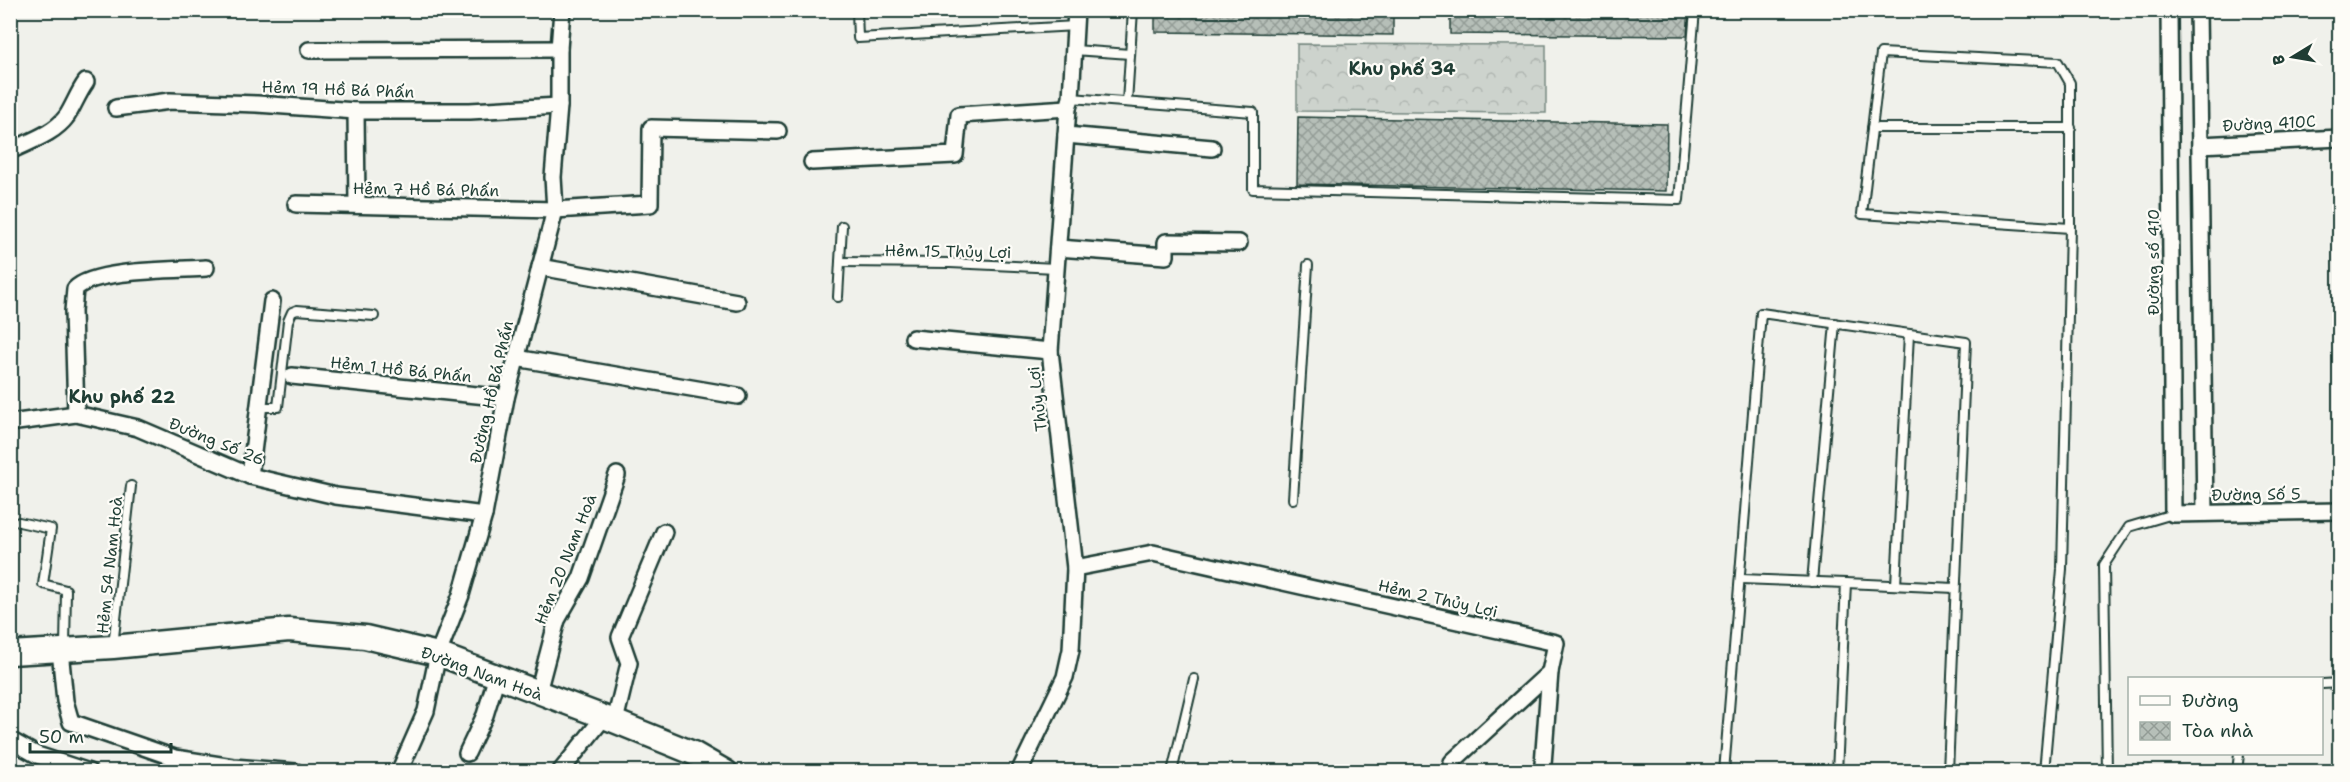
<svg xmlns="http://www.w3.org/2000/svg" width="2350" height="782" font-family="'Shantell Sans',sans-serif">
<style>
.forest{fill:url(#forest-crowns);stroke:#768880;stroke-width:1.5}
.building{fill:url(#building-cross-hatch);stroke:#1f3d34;stroke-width:1.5}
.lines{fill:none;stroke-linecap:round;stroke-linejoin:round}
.lane-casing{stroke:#1f3d34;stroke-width:12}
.street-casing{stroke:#1f3d34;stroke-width:20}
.secondary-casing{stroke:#1f3d34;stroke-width:27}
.lane{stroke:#fdfcf7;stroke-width:8}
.street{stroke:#fdfcf7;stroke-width:15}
.secondary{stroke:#fdfcf7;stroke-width:22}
.labels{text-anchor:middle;stroke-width:4.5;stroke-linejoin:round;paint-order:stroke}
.street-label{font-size:16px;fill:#1f3d34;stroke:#fdfcf7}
.neighbourhood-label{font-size:18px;font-weight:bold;fill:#1f3d34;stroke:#fdfcf7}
</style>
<defs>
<pattern id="forest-crowns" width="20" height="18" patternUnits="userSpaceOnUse" patternTransform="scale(1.5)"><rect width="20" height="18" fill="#cdd3cd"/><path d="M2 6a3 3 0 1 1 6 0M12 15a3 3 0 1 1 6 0" fill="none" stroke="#b0b6b1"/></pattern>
<pattern id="building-cross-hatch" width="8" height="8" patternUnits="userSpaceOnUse" patternTransform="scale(1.5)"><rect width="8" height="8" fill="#b6bfb8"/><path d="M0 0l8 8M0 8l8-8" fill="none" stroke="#939c96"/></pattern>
</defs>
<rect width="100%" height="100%" fill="#f0f1eb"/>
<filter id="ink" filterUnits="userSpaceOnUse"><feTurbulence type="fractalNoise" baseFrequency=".0167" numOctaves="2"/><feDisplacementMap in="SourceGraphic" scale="12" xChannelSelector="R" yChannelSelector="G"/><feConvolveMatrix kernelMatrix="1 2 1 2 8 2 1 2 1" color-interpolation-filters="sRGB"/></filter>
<g filter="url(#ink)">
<path class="forest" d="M1297,44L1546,45V113L1297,111Z"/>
<g class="building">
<path d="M1155,10H1393V35L1155,32Z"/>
<path d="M1450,10H1689L1687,36L1450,34Z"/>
<path d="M1298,117L1667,124L1666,191L1297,184Z"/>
</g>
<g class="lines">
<g class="lane-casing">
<g id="lane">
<path d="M857,10L858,38L1076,26"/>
<path d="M1074,50L1130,54"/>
<path d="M1071,98L1253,112V189L1679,200L1695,10"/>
<path d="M1127,102L1133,10"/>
<path d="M1872,128H2071"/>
<path d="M840,262L950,263L1056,268"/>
<path d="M838,297L842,226"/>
<path d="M260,407H278L288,321L292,312L297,310L374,316"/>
<path d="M1293,499L1308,265"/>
<path d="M19,522L51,529L43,584L66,590L65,648"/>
<path d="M1741,579L1846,583L1837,772"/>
<path d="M1812,582L1835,323"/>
<path d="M1846,583L1955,588"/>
<path d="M1896,585L1909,334"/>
<path d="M113,646L131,486"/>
<path d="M2322,684L2340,683"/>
<path d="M1172,772L1194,679"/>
<path d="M1724,772L1761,313L1966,342L1948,772"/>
<path d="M2044,772L2062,569L2070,228V83L2058,62L1881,53L1862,214L2070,228"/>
<path d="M2107,772L2104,565L2129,527L2173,514"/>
<path d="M2237,772L2239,754"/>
</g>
</g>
<g class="street-casing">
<g id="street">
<path d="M2169,10L2173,514L2340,511"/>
<path d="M2198,10L2205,513"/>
<path d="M309,50L559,49"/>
<path d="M116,108L170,101L257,104L356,111H470L559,106"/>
<path d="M356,111L357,205"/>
<path d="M1066,135L1212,148"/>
<path d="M2200,145L2340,138"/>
<path d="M10,151C30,141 54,134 67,116C74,105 78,93 86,82"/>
<path d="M812,162L955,155L959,115L1068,108"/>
<path d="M296,204L555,210L650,204L651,128L778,131"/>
<path d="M1058,248L1166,256V242L1239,243"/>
<path d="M540,267L737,302"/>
<path d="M913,338L1050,351"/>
<path d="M516,358L738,396"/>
<path d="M292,376L506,398"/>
<path d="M76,414L73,311L75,289C93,269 178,270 206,268"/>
<path d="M10,423L76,414L138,428L250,476L336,496L484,515"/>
<path d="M250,476L272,301"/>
<path d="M1075,568L1153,553L1556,643L1550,672L1452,762"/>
<path d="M60,650L65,701L71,722L175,758L233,767L296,772"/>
<path d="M538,692L557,620L581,578L617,475"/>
<path d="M615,721L629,663L620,637L664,532"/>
<path d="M10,740L37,755L89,772"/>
<path d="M467,753L485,715L497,676"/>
<path d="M1543,764L1550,672"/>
<path d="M399,772L426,711L438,654L461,595L484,515L506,398L555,210L553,177L559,106V49L562,10"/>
<path d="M560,772L604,717"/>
<path d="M1019,772L1065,677L1071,650L1075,568L1050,351L1068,108L1071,98L1076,10"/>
</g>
</g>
<g class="secondary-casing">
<path id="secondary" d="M10,653L113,647L289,630L365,637L438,654L604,717L693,753L726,772"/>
</g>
<use href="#lane" class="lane"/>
<use href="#street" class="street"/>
<use href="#secondary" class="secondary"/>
</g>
</g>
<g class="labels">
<g class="street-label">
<text transform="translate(338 89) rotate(2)" y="6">Hẻm 19 Hồ Bá Phấn</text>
<text transform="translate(2269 123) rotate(-3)" y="6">Đường 410C</text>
<text transform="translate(426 189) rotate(1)" y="6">Hẻm 7 Hồ Bá Phấn</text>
<text transform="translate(948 251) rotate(1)" y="6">Hẻm 15 Thủy Lợi</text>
<text transform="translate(2153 262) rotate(-90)" y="6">Đường số 410</text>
<text transform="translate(401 369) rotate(6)" y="6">Hẻm 1 Hồ Bá Phấn</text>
<text transform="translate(491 392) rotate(-77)" y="6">Đường Hồ Bá Phấn</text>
<text transform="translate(1037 399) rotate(-97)" y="6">Thủy Lợi</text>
<text transform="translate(217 441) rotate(22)" y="6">Đường Số 26</text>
<text transform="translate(2256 494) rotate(-1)" y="6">Đường Số 5</text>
<text transform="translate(565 559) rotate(-68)" y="6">Hẻm 20 Nam Hoà</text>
<text transform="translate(109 565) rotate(-84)" y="6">Hẻm 54 Nam Hoà</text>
<text transform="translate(1438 598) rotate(13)" y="6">Hẻm 2 Thủy Lợi</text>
<text transform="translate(482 673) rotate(20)" y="6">Đường Nam Hoà</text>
</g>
<g class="neighbourhood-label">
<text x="1402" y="75">Khu phố 34</text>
<text x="122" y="403">Khu phố 22</text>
</g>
</g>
<rect width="2350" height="782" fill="none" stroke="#fdfcf7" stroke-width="36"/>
<rect x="18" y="18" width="2314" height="746" fill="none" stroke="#1f3d34" stroke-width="2" filter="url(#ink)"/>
<rect x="2128" y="677" width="195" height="78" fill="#fdfcf7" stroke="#a4b0a9" stroke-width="1.5"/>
<rect x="2140" y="696" width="30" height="9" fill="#fdfcf7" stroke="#a4b0a9" stroke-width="1.5"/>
<text x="2182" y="707" font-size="18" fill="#1f3d34">Đường</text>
<rect x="2140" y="722" width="30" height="18" fill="url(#building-cross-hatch)" stroke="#a4b0a9" stroke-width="1.5"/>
<text x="2182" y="737" font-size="18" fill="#1f3d34">Tòa nhà</text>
<g transform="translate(2293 57) rotate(259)" stroke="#fdfcf7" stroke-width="4.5" paint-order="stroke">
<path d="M0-4.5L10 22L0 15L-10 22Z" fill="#1f3d34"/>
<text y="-9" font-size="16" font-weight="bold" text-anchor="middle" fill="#1f3d34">B</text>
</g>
<path d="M30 743v9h141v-9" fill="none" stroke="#1f3d34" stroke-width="3"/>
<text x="39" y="743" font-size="18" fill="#1f3d34" stroke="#fdfcf7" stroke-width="4.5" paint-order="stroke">50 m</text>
</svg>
